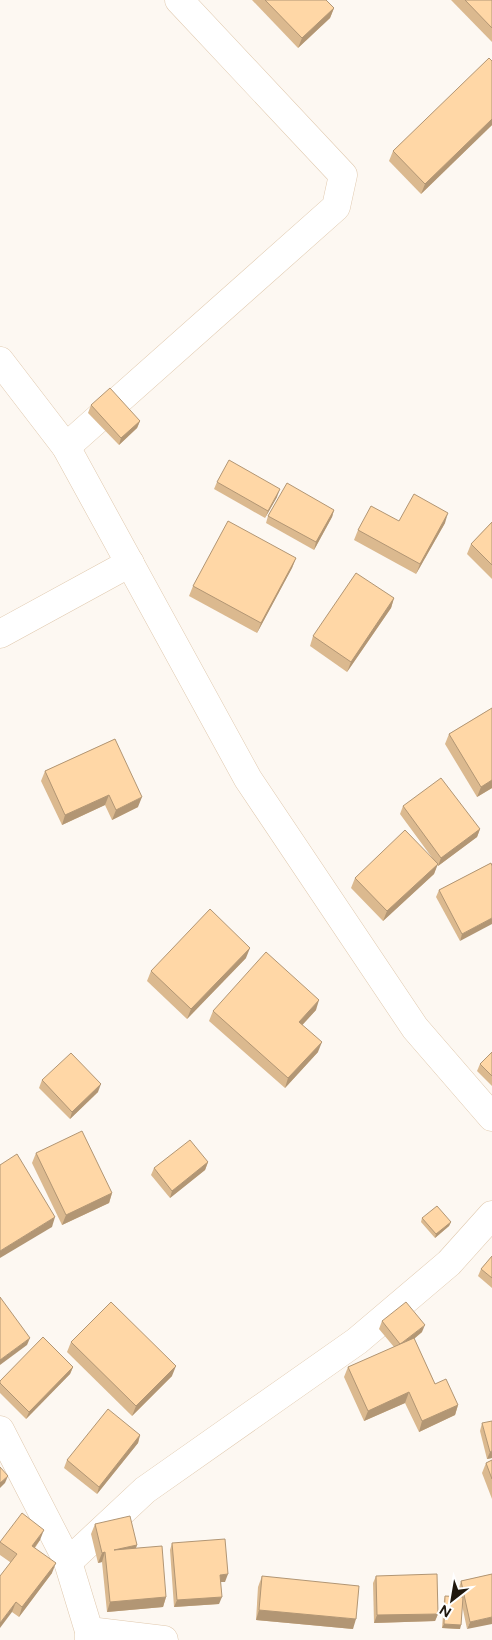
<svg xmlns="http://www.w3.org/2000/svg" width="492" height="1640" font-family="Figtree,sans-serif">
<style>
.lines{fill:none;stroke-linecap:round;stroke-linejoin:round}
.street-casing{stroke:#e0c9ae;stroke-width:29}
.street{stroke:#fff;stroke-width:28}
.wall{fill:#dbb98f}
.shaded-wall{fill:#b29674}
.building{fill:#ffd7a6;stroke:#b29674}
</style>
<rect width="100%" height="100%" fill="#fdf8f2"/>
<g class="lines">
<g class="street-casing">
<g id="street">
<path d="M0,361L66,447L248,779L415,1028L492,1117"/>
<path d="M66,447L336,207L343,175L179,0"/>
<path d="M0,634L130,563"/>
<path d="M0,1430L68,1562L89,1631V1640"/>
<path d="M68,1562L145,1490L357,1341L449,1263L492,1215"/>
<path d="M89,1631L164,1640"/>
</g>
</g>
<use href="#street" class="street"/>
</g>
<g class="wall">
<path d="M252,0H326L334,8L330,18L298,48Z"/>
<path d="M451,0H492V42Z"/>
<path d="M492,61V125L421,194L389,161L393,151Z"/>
<path d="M91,405L140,421L137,428L119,445L88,413Z"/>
<path d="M217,482L277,497L265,518L214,489Z"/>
<path d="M334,510L332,517L314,550L266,523L268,516Z"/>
<path d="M399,521L445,523L416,574L354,540L358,530Z"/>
<path d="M492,522V579L467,554L471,544Z"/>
<path d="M296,558L292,568L257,633L189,596L193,586Z"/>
<path d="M394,598L391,608L347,672L310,646L313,636Z"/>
<path d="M492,708V788L477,797L445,744L449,734Z"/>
<path d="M115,739L138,807L112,820L105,805L62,825L41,781L45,771Z"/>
<path d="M403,806L480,829L477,837L438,866L437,864L434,874L383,921L351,888L355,878L436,863L400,814Z"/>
<path d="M491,863L460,941L436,897L439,890Z"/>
<path d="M246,958L187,1019L147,981L151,971Z"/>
<path d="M316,1010L302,1025L318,1052L285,1088L209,1021L213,1011Z"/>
<path d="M492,1052V1086L477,1071L480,1064Z"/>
<path d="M42,1080L98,1092L70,1119L39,1088Z"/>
<path d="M36,1153L112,1193L109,1203L62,1225L32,1163Z"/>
<path d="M208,1162L205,1170L170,1198L151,1175L154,1168Z"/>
<path d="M422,1218L451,1222L449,1226L435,1238L421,1222Z"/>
<path d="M492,1256V1288L478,1276L481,1269Z"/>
<path d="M382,1321L422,1332L414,1339L435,1384L458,1405L455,1415L419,1432L405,1403L364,1421L344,1377L348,1367L394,1347L379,1329Z"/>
<path d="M71,1342L172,1376L132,1416L67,1352Z"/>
<path d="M73,1367L70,1374L26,1419L0,1393V1381Z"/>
<path d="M482,1423L492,1458L487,1459L480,1431Z"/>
<path d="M140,1435L138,1443L97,1494L64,1468L67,1460Z"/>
<path d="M492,1460V1499L482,1473L486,1463Z"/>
<path d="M95,1524L137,1545L136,1548L166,1597L163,1607L107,1612L102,1562L98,1563L91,1534Z"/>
<path d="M40,1540L35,1548L52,1573L19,1617L12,1612L10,1562L0,1555V1542Z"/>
<path d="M172,1543L225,1582H221L219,1604L174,1607L170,1550Z"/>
<path d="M492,1574L467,1629L462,1605L460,1629L442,1628L444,1600L445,1596L460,1597L459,1588L461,1581Z"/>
<path d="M262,1576L353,1629L256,1620L258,1587Z"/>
<path d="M376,1576L438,1614L435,1621L374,1623L373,1583Z"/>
</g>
<g class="shaded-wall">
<path d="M334,8L330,18L298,48L302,38Z"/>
<path d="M492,119V125L421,194L425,184Z"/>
<path d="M140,421L137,428L119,445L121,438Z"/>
<path d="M280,489L277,497L265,518L268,511Z"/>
<path d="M334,510L332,517L314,550L316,542Z"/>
<path d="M448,513L445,523L416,574L420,564Z"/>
<path d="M296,558L292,568L257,633L261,623Z"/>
<path d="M394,598L391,608L347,672L351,662Z"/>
<path d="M492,780V788L477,797L481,787Z"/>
<path d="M109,795L105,805L62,825L65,815Z"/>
<path d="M142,797L138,807L112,820L116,810Z"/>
<path d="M480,829L477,837L438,866L441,858Z"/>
<path d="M438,864L434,874L383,921L387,911Z"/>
<path d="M492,918V924L460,941L462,934Z"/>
<path d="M250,948L246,958L187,1019L191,1009Z"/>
<path d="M319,1000L316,1010L296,1032L299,1022Z"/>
<path d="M322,1042L318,1052L285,1088L288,1078Z"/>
<path d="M101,1084L98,1092L70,1119L72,1112Z"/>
<path d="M208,1162L205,1170L170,1198L172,1191Z"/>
<path d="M112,1193L109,1203L62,1225L66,1215Z"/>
<path d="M55,1217L52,1227L0,1258V1251Z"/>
<path d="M451,1222L449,1226L435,1238L436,1234Z"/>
<path d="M425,1325L422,1332L398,1352L401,1344Z"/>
<path d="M30,1338L27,1345L0,1365V1360Z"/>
<path d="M176,1366L172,1376L132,1416L136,1406Z"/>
<path d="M73,1367L70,1374L26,1419L29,1412Z"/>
<path d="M409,1392L405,1403L364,1421L368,1411Z"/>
<path d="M458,1405L455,1415L419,1432L422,1421Z"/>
<path d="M140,1435L138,1443L97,1494L99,1487Z"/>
<path d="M492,1451V1458L487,1459L490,1452Z"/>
<path d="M8,1476L5,1483L0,1488V1483Z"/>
<path d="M44,1530L40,1540L28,1556L32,1546Z"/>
<path d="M137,1545L133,1555L114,1550Z"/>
<path d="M105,1552L102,1562L98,1563L102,1553Z"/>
<path d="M56,1563L52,1573L19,1617L22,1607Z"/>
<path d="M228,1574L225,1582H217L220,1575Z"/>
<path d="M166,1597L163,1607L107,1612L110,1602Z"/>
<path d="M222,1597L219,1604L174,1607L177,1600Z"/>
<path d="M16,1602L12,1612L0,1628V1623Z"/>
<path d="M259,1610L356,1619L353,1629L256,1620Z"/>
<path d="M438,1614L435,1621L374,1623L377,1615Z"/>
<path d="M492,1617V1624L467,1629L470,1622Z"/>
<path d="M444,1624L461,1625L460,1629L442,1628Z"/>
</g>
<g class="building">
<path d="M265,0H326L334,8L302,38Z"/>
<path d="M465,0H492V28Z"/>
<path d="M489,58L492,61V119L425,184L393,151Z"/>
<path d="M110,388L140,421L121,438L91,405Z"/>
<path d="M229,460L280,489L268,511L217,482Z"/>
<path d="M287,483L334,510L316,542L268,516Z"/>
<path d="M414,494L448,513L420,564L358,530L371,506L399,521Z"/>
<path d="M228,521L296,558L261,623L193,586Z"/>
<path d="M492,522V565L471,544Z"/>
<path d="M356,573L394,598L351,662L313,636Z"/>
<path d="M492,708V780L481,787L449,734Z"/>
<path d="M115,739L142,797L116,810L109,795L65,815L45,771Z"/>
<path d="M441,778L480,829L441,858L403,806Z"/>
<path d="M405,830L438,864L387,911L355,878Z"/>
<path d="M491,863L492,866V918L462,934L439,890Z"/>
<path d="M210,909L250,948L191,1009L151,971Z"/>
<path d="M266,952L319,1000L299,1022L322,1042L288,1078L213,1011Z"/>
<path d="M492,1052V1076L480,1064Z"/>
<path d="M71,1053L101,1084L72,1112L42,1080Z"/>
<path d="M82,1131L112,1193L66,1215L36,1153Z"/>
<path d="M190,1140L208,1162L172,1191L154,1168Z"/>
<path d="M17,1154L55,1217L0,1251V1165Z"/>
<path d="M437,1206L451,1222L436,1234L422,1218Z"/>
<path d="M492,1256V1278L481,1269Z"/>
<path d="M0,1297L30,1338L0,1360Z"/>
<path d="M111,1302L176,1366L136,1406L71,1342Z"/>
<path d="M406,1302L425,1325L403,1342L400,1344L382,1321Z"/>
<path d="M43,1337L73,1367L29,1412L0,1383V1381Z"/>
<path d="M414,1338L435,1384L446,1379L458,1405L422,1421L409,1392L368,1411L348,1367Z"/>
<path d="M108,1409L140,1435L99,1487L67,1460Z"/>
<path d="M492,1421V1451L490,1452L482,1423Z"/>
<path d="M492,1460V1479L486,1463Z"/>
<path d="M0,1467L8,1476L0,1483Z"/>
<path d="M22,1513L44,1530L32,1546L56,1563L22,1607L16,1602L0,1623V1576L17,1554L0,1542Z"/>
<path d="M130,1516L137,1545L114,1550L162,1546L166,1597L110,1602L105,1552L102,1553L95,1524Z"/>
<path d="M225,1539L228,1574L220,1575L222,1597L177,1600L172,1543Z"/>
<path d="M437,1574L438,1614L377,1615L376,1576Z"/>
<path d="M492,1574V1617L470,1622L461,1581Z"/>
<path d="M262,1576L359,1586L356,1619L259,1610Z"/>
<path d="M445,1596L463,1597L461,1625L444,1624Z"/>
</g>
<g transform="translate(452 1600) rotate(211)" stroke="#ffffff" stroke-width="4" paint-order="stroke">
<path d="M0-4L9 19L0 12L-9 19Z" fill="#20180e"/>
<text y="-8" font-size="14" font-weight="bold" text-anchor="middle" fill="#20180e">N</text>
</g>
</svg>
